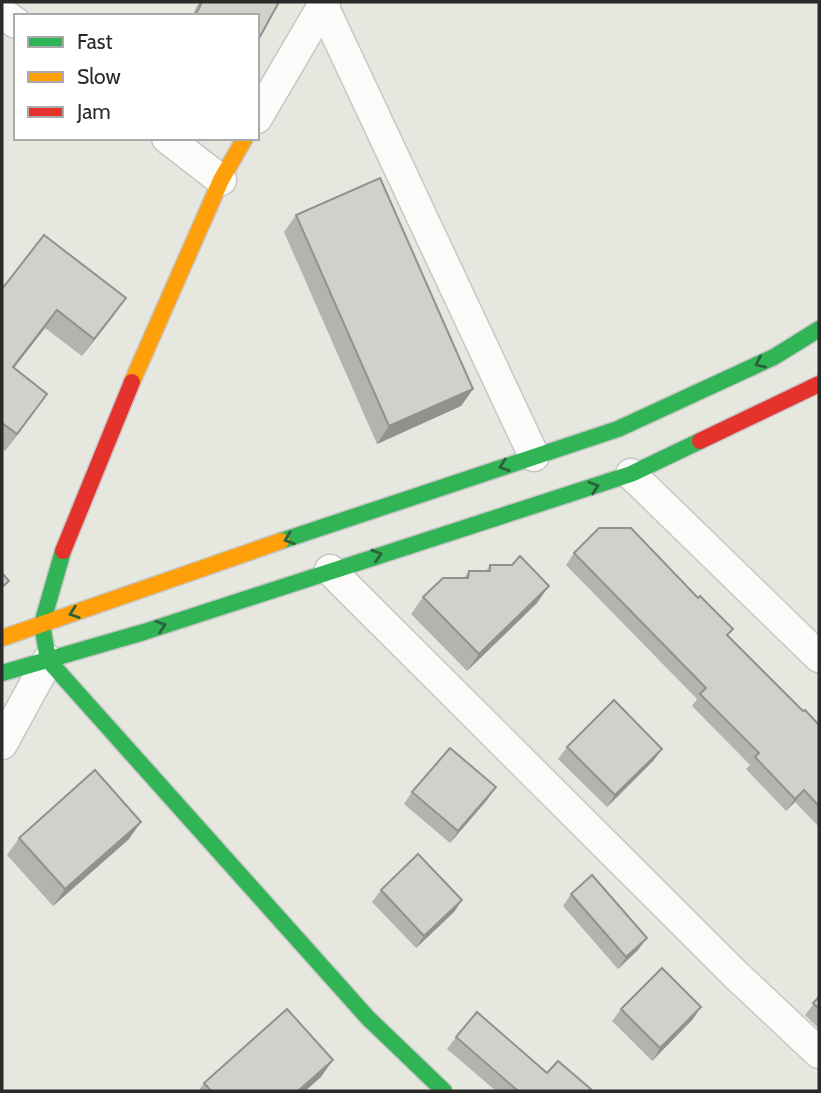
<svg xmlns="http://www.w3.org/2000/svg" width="821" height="1093" font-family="Cabin,sans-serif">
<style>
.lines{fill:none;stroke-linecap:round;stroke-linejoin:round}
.street-casing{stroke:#c7c6c5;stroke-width:33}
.fast-casing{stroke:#c7c6c5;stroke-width:19}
.slow-casing{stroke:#c7c6c5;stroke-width:19}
.jam-casing{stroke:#c7c6c5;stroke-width:19}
.street{stroke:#fbfcfa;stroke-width:30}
.fast{stroke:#30b455;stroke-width:16}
.slow{stroke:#ff9f0a;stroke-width:16}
.jam{stroke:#e5322d;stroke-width:16}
.wall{fill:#b2b4af}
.shaded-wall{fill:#91928e}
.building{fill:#cfd1cb;stroke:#91928e;stroke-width:2}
.oneway{stroke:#2c613b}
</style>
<rect width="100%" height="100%" fill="#e6e8e0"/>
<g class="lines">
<g class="street-casing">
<g id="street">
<path d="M323,6L534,456"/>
<path d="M2,13L16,23"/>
<path d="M257,118L325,2"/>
<path d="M167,138L221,180"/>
<path d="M631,474L819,657"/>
<path d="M330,570L736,975L819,1053"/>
<path d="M2,744L48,660"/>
</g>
</g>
<g class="fast-casing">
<g id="fast">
<path d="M281,541L618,429L774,357L819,329"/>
<path d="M63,551L42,624L48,660L368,1018L444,1091"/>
<path d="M2,673L144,632L631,474L700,441"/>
</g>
</g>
<g class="slow-casing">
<g id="slow">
<path d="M132,382L221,180L245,138"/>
<path d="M2,638L281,541"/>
</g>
</g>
<g class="jam-casing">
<g id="jam">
<path d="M700,441L819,384"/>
<path d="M63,551L132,382"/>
</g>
</g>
<use href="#street" class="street"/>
<use href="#fast" class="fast"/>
<use href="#slow" class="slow"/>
<use href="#jam" class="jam"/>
</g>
<g class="wall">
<path d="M199,2H279L257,16H192Z"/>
<path d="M296,215L473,389L461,406L377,444L284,232Z"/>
<path d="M2,289L114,315L82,356L45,328L14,368L35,411L5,451L2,449Z"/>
<path d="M574,553L728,636L803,711L819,725V827L795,802L786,811L746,769L750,765L692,706L697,699L566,565Z"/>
<path d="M490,565L537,603L467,671L411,614L423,597L464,578L469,571H486Z"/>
<path d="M567,747L662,749L653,761L607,807L558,759Z"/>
<path d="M496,787L487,800L450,843L404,804L412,792Z"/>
<path d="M19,838L129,839L53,906L7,855Z"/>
<path d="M381,890L462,900L454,912L416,948L372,902Z"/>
<path d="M571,894L638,950L618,969L563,906Z"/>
<path d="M819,997V1029L805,1015Z"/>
<path d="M621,1009L693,1019L652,1061L612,1021Z"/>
<path d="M456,1037L547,1073L593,1091H496L447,1049Z"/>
<path d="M321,1077L305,1091H198L204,1083Z"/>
</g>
<g class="shaded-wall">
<path d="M126,298L114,315L82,356L94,339Z"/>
<path d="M57,310L45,328L2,383L13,367Z"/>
<path d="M473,389L461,406L377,444L389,426Z"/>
<path d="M47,394L35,411L5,451L17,434Z"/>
<path d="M549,586L537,603L467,671L479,654Z"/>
<path d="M662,749L653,761L607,807L615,795Z"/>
<path d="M496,787L487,800L450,843L458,831Z"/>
<path d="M804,790L795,802L786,811L795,799Z"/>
<path d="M141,822L129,839L53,906L65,889Z"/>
<path d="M462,900L454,912L416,948L424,936Z"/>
<path d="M647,938L638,950L618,969L626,957Z"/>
<path d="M701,1007L693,1019L652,1061L660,1048Z"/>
<path d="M333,1060L321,1077L305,1091H298Z"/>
</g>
<g class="building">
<path d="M202,2H279L257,42V16H195Z"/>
<path d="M380,178L473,389L389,426L296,215Z"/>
<path d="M44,235L126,298L94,339L57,310L13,367L47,394L17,434L2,423V289Z"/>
<path d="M599,528H631L698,598L700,596L733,629L727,635L803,711L805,710L819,725V806L804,790L795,799L755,757L759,753L700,694L706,688L574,553Z"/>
<path d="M520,556L549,586L479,654L423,597L443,578H468L469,571H490V565H512Z"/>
<path d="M2,573L9,581L2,587Z"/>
<path d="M614,700L662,749L615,795L567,747Z"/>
<path d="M450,748L496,787L458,831L412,792Z"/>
<path d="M95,770L141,822L65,889L19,838Z"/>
<path d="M418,854L462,900L424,936L381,890Z"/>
<path d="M592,875L647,938L626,957L571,894Z"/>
<path d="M662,968L701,1007L660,1048L621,1009Z"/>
<path d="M819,997V1009L813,1003Z"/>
<path d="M287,1009L333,1060L298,1091H211L204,1083Z"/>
<path d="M477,1012L547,1073L558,1061L593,1091H518L456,1037Z"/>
</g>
<defs><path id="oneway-chevron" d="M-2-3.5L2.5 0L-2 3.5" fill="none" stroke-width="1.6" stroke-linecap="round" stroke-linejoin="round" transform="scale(1.75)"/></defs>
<g class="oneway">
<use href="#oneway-chevron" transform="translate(760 363) rotate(155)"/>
<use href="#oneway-chevron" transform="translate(504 466) rotate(161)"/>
<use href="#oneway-chevron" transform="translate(594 487) rotate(-18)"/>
<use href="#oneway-chevron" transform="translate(289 539) rotate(161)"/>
<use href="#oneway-chevron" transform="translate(377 555) rotate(-17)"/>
<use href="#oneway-chevron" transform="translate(74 613) rotate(161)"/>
<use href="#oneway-chevron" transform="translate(161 626) rotate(-18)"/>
</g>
<rect width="821" height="1093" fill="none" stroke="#2a2a2a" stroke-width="7"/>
<rect x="14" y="14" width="245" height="126" fill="#ffffff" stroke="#aaaaaa" stroke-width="2"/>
<rect x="28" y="37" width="35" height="10" fill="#30b455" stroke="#aaaaaa" stroke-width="2"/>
<text x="77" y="49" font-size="21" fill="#2a2a2a">Fast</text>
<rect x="28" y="72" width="35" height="10" fill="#ff9f0a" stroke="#aaaaaa" stroke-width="2"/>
<text x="77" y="84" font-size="21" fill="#2a2a2a">Slow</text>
<rect x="28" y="107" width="35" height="10" fill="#e5322d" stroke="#aaaaaa" stroke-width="2"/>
<text x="77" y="119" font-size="21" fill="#2a2a2a">Jam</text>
</svg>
